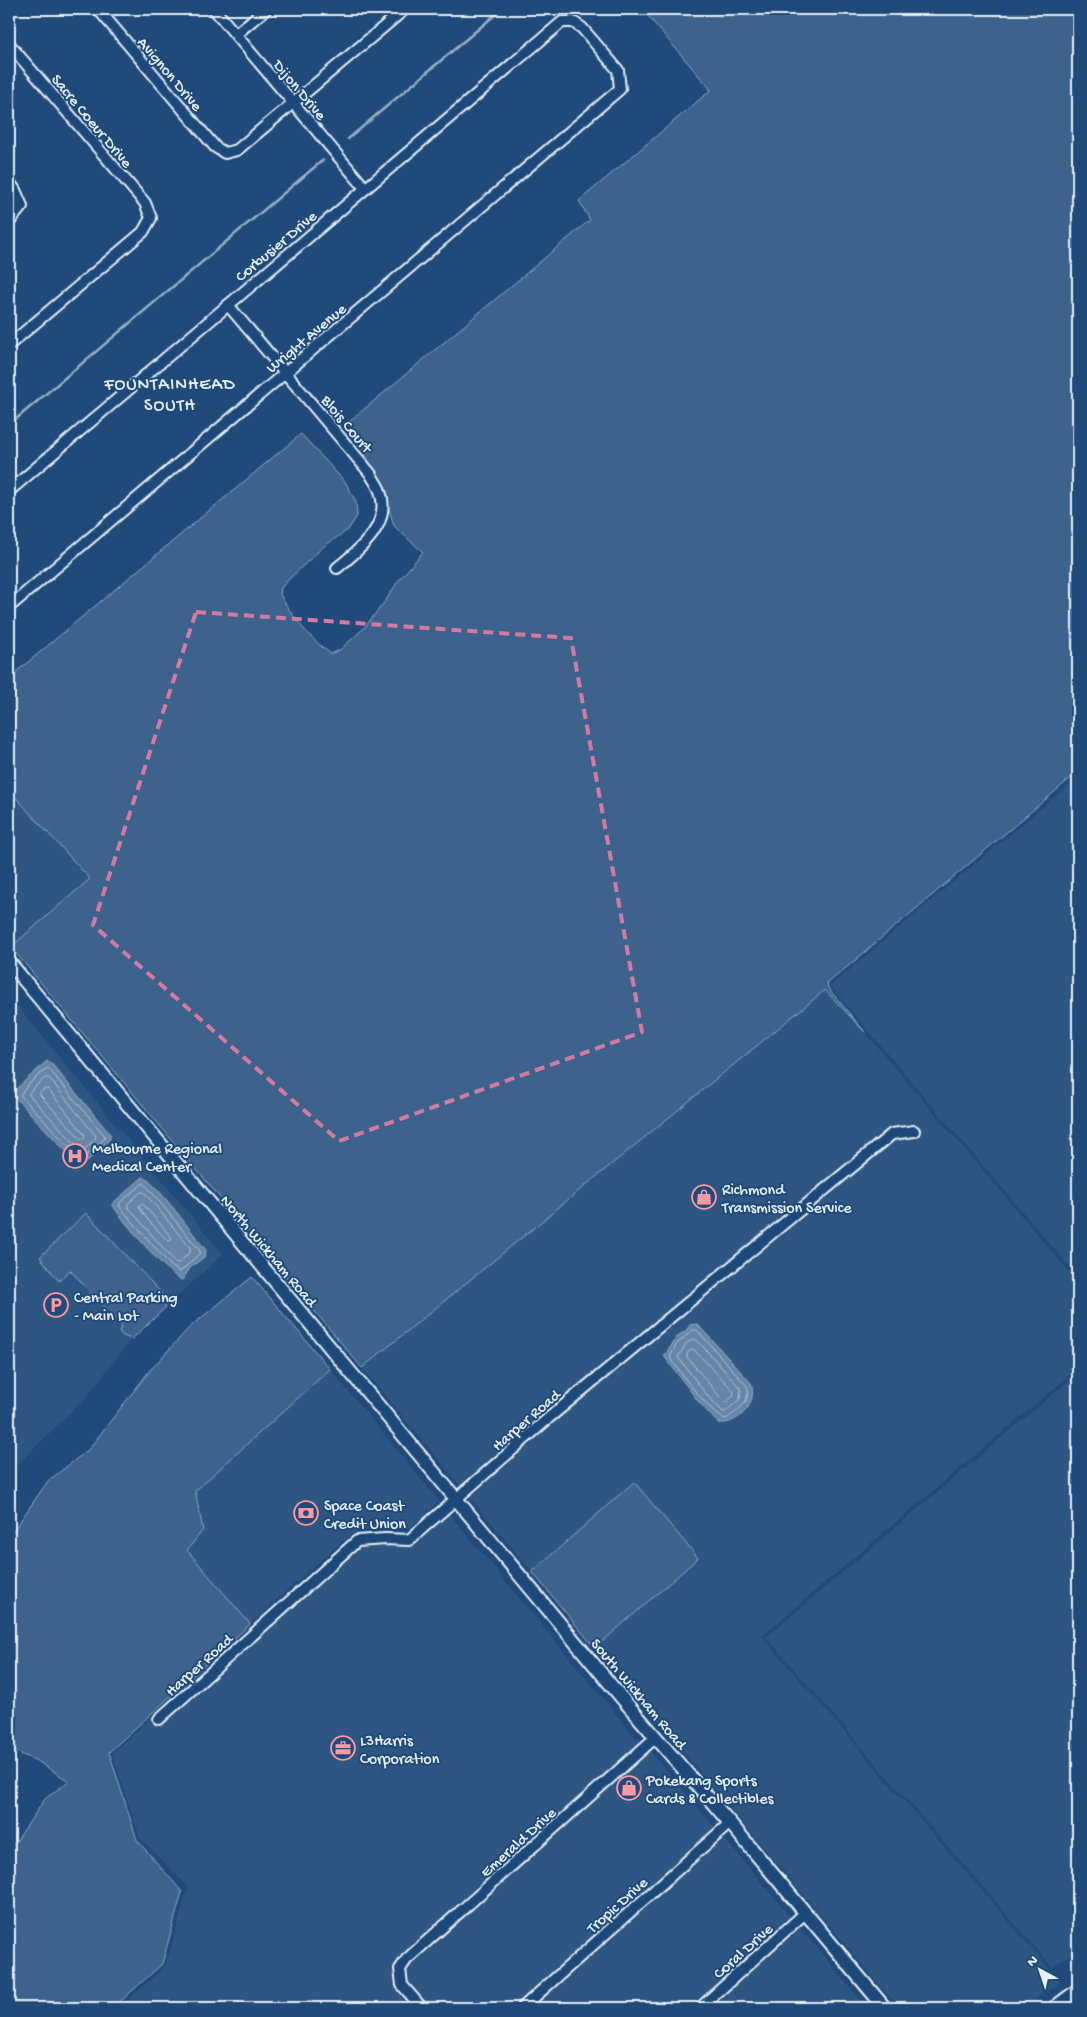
<svg xmlns="http://www.w3.org/2000/svg" width="1087" height="2017" font-family="'Gochi Hand',sans-serif">
<style>
.built{fill:#2e5683;fill-rule:evenodd}
.green{fill:#3c628c;stroke:#92aac2}
.water{fill:#6685a7;stroke:#9ab0c7}
.lines{fill:none;stroke-linecap:round;stroke-linejoin:round}
.shore{stroke:#b4c6d8;stroke-width:1}
.stream{stroke:#9ab0c7;stroke-width:2.5}
.minor-casing{stroke:#e8f1f8;stroke-width:14}
.major-casing{stroke:#e8f1f8;stroke-width:16}
.minor{stroke:#1f4a7a;stroke-width:10}
.major{stroke:#1f4a7a;stroke-width:12}
.marked{fill:none;stroke:#d37aa2;stroke-width:4;stroke-dasharray:10 6;stroke-linejoin:round}
.labels{text-anchor:middle;stroke-width:4;stroke-linejoin:round;paint-order:stroke}
.street-label{font-size:16px;fill:#e8f1f8;stroke:#1f4a7a}
.poi-label{font-size:16px;fill:#e8f1f8;stroke:#1f4a7a;text-anchor:start}
.neighbourhood-label{font-size:18px;letter-spacing:1px;fill:#e8f1f8;stroke:#1f4a7a}
</style>
<rect width="100%" height="100%" fill="#1f4a7a"/>
<filter id="ink" filterUnits="userSpaceOnUse"><feTurbulence type="fractalNoise" baseFrequency=".02" numOctaves="2"/><feDisplacementMap in="SourceGraphic" scale="10" xChannelSelector="R" yChannelSelector="G"/><feConvolveMatrix kernelMatrix="1 2 1 2 8 2 1 2 1" color-interpolation-filters="sRGB"/></filter>
<g filter="url(#ink)">
<g class="built">
<path d="M1078,777V1277L830,986Z"/>
<path d="M9,790L90,879L11,947L9,945Z"/>
<path d="M825,990L865,1032L1078,1282V1368L762,1636L1062,1983L1043,1993L1027,2008H899L595,1648L698,1558L634,1482L532,1572L362,1368ZM686,1331L698,1401L664,1356L679,1335Z"/>
<path d="M9,996L223,1254L132,1339L86,1397L9,1473Z"/>
<path d="M330,1369L439,1501L410,1528L358,1531L341,1542L250,1624L186,1550L203,1530L195,1491Z"/>
<path d="M1078,1373V1949L1052,1967L766,1637Z"/>
<path d="M441,1504L637,1739L639,1738L868,2008H119L166,1966L188,1887L140,1838L112,1753L343,1545L359,1535L412,1531Z"/>
</g>
<g class="green">
<path d="M642,9H1078V772L827,984L828,988L865,1032L825,990L362,1368L11,947L90,879L9,790V678L301,434L346,483L356,502L357,516L348,530L324,546L288,580L281,588L280,594C291,616 310,639 331,654L341,649L364,628L386,600L399,580L423,552L394,526L381,482L355,437L344,426L590,220L579,201L711,90Z"/>
<path d="M86,1213L167,1299L165,1308L132,1339L123,1336L119,1331L122,1326L70,1270L59,1281L40,1257Z"/>
<path d="M252,1277L330,1369L195,1491L203,1530L187,1550L250,1624L109,1752L137,1840L182,1892L162,1964L113,2008H9V1847L15,1843L45,1799L69,1781L37,1761L9,1749V1537L48,1481L88,1450L151,1369L190,1327Z"/>
<path d="M634,1482L698,1558L595,1648L532,1572Z"/>
</g>
<g class="water">
<path d="M47,1061L51,1063L110,1134V1139L84,1164L77,1163L14,1096L15,1090Z"/>
<path d="M143,1177C154,1180 196,1238 206,1250L204,1257L191,1267L182,1280C170,1277 120,1218 112,1204Z"/>
<path d="M697,1324L751,1383C758,1403 739,1425 718,1423L698,1401L664,1356L679,1335L686,1331L690,1325Z"/>
</g>
<g class="lines">
<g class="shore">
<path d="M48,1068L105,1136L103,1140L83,1159L80,1158L20,1095L29,1084Z"/>
<path d="M45,1078H49L96,1136L95,1139L84,1150H81L29,1095V1093Z"/>
<path d="M45,1089H48L85,1135L84,1139H81L40,1095V1093Z"/>
<path d="M144,1183L200,1251V1253L180,1272L171,1266L119,1206L120,1203Z"/>
<path d="M141,1192H144L150,1199L191,1249L190,1252L179,1263L175,1262L128,1207V1204Z"/>
<path d="M142,1203L172,1238L171,1241H168L148,1220L139,1207Z"/>
<path d="M693,1330H697L747,1386C752,1401 738,1411 726,1419C714,1418 677,1369 670,1357L676,1345Z"/>
<path d="M694,1339L697,1340L741,1389L740,1399L725,1412L722,1411L706,1394L678,1357L686,1344Z"/>
<path d="M693,1349L734,1391L733,1396L727,1402H724L687,1357V1354Z"/>
</g>
<g class="stream">
<path d="M348,139L502,9"/>
<path d="M9,425L323,160"/>
</g>
<g class="minor-casing">
<g id="minor">
<path d="M98,9L215,147L225,153L237,150L405,9"/>
<path d="M214,9L365,188"/>
<path d="M236,34L266,9"/>
<path d="M9,44L145,203L151,218L143,232L9,345"/>
<path d="M9,182L15,190L22,206L9,222"/>
<path d="M228,305L370,473C373,479 378,485 380,491C392,525 360,549 337,568"/>
<path d="M9,491L562,22H573L582,28L618,70L620,89L9,607"/>
<path d="M159,1719L357,1541L385,1539L409,1540L551,1416L892,1134L914,1131"/>
<path d="M422,2008L402,1985L400,1969L407,1959L656,1737"/>
<path d="M522,2008L730,1823"/>
<path d="M700,2008L805,1913"/>
</g>
</g>
<g class="major-casing">
<g id="major">
<path d="M9,962L621,1697L730,1823L885,2008"/>
<path d="M1054,2008L1078,1990"/>
</g>
</g>
<use href="#minor" class="minor"/>
<use href="#major" class="major"/>
</g>
</g>
<path class="marked" d="M196,612L571,638L642,1032L339,1141L93,925Z"/>
<defs>
<g id="hospital-ring" transform="scale(1.25)"><circle r="9.5" fill="#1f4a7a" stroke="#ff9aa2" stroke-width="1.5"/><path d="M-5-5h3v3.5h4V-5h3V5h-3V1.5h-4V5h-3Z" fill="#ff9aa2"/></g>
<g id="shop-ring" transform="scale(1.25)"><circle r="9.5" fill="#1f4a7a" stroke="#ff9aa2" stroke-width="1.5"/><path d="M-5-2.5h2.3a2.7 3.5 0 0 1 5.4 0H5L5.5 6h-11ZM-1.5-2.5h3a1.5 2.3 0 0 0-3 0Z" fill="#ff9aa2"/></g>
<g id="parking-ring" transform="scale(1.25)"><circle r="9.5" fill="#1f4a7a" stroke="#ff9aa2" stroke-width="1.5"/><path d="M-3.5-5.5H1a3.5 3.5 0 0 1 0 7H-1V5.5H-3.5ZM-1-3.4V-.6H.8a1.4 1.4 0 0 0 0-2.8Z" fill="#ff9aa2"/></g>
<g id="bank-ring" transform="scale(1.25)"><circle r="9.5" fill="#1f4a7a" stroke="#ff9aa2" stroke-width="1.5"/><path d="M-6-4H6V4H-6ZM0-2.3a2.3 2.3 0 1 0 0 4.6a2.3 2.3 0 1 0 0-4.6Z" fill="#ff9aa2"/></g>
<g id="office-ring" transform="scale(1.25)"><circle r="9.5" fill="#1f4a7a" stroke="#ff9aa2" stroke-width="1.5"/><path d="M-6-3h4V-5.5h4V-3h4V5H-6ZM-1-4.5V-3h2v-1.5ZM-6 0V1H6V0Z" fill="#ff9aa2"/></g>
</defs>
<g fill-rule="evenodd">
<use href="#hospital-ring" x="75" y="1156"/>
<use href="#shop-ring" x="704" y="1197"/>
<use href="#parking-ring" x="56" y="1305"/>
<use href="#bank-ring" x="306" y="1513"/>
<use href="#office-ring" x="343" y="1748"/>
<use href="#shop-ring" x="629" y="1788"/>
</g>
<g class="labels">
<g class="street-label">
<text transform="translate(171 73) rotate(50)" y="6">Avignon Drive</text>
<text transform="translate(301 89) rotate(50)" y="6">Dijon Drive</text>
<text transform="translate(93 120) rotate(50)" y="6">Sacre Coeur Drive</text>
<text transform="translate(275 245) rotate(-40)" y="6">Corbusier Drive</text>
<text transform="translate(305 337) rotate(-40)" y="6">Wright Avenue</text>
<text transform="translate(348 423) rotate(50)" y="6">Blois Court</text>
<text transform="translate(270 1250) rotate(50)" y="6">North Wickham Road</text>
<text transform="translate(525 1419) rotate(-41)" y="6">Harper Road</text>
<text transform="translate(198 1664) rotate(-42)" y="6">Harper Road</text>
<text transform="translate(640 1693) rotate(50)" y="6">South Wickham Road</text>
<text transform="translate(517 1841) rotate(-42)" y="6">Emerald Drive</text>
<text transform="translate(616 1904) rotate(-42)" y="6">Tropic Drive</text>
<text transform="translate(742 1950) rotate(-42)" y="6">Coral Drive</text>
</g>
<g class="poi-label">
<text x="92" y="1153">Melbourne Regional<tspan x="92" dy="18">Medical Center</tspan></text>
<text x="722" y="1194">Richmond<tspan x="722" dy="18">Transmission Service</tspan></text>
<text x="74" y="1302">Central Parking<tspan x="74" dy="18">- Main Lot</tspan></text>
<text x="324" y="1510">Space Coast<tspan x="324" dy="18">Credit Union</tspan></text>
<text x="360" y="1745">L3Harris<tspan x="360" dy="18">Corporation</tspan></text>
<text x="646" y="1785">Pokekang Sports<tspan x="646" dy="18">Cards &amp; Collectibles</tspan></text>
</g>
<g class="neighbourhood-label">
<text x="170" y="389">FOUNTAINHEAD<tspan x="170" dy="21">SOUTH</tspan></text>
</g>
</g>
<rect width="1087" height="2017" fill="none" stroke="#1f4a7a" stroke-width="30"/>
<rect x="15" y="15" width="1057" height="1987" fill="none" stroke="#e8f1f8" stroke-width="2" filter="url(#ink)"/>
<g transform="translate(1040 1970) rotate(320)" stroke="#1f4a7a" stroke-width="4" paint-order="stroke">
<path d="M0-4L9 19L0 12L-9 19Z" fill="#e8f1f8"/>
<text y="-8" font-size="14" font-weight="bold" text-anchor="middle" fill="#e8f1f8">N</text>
</g>
</svg>
